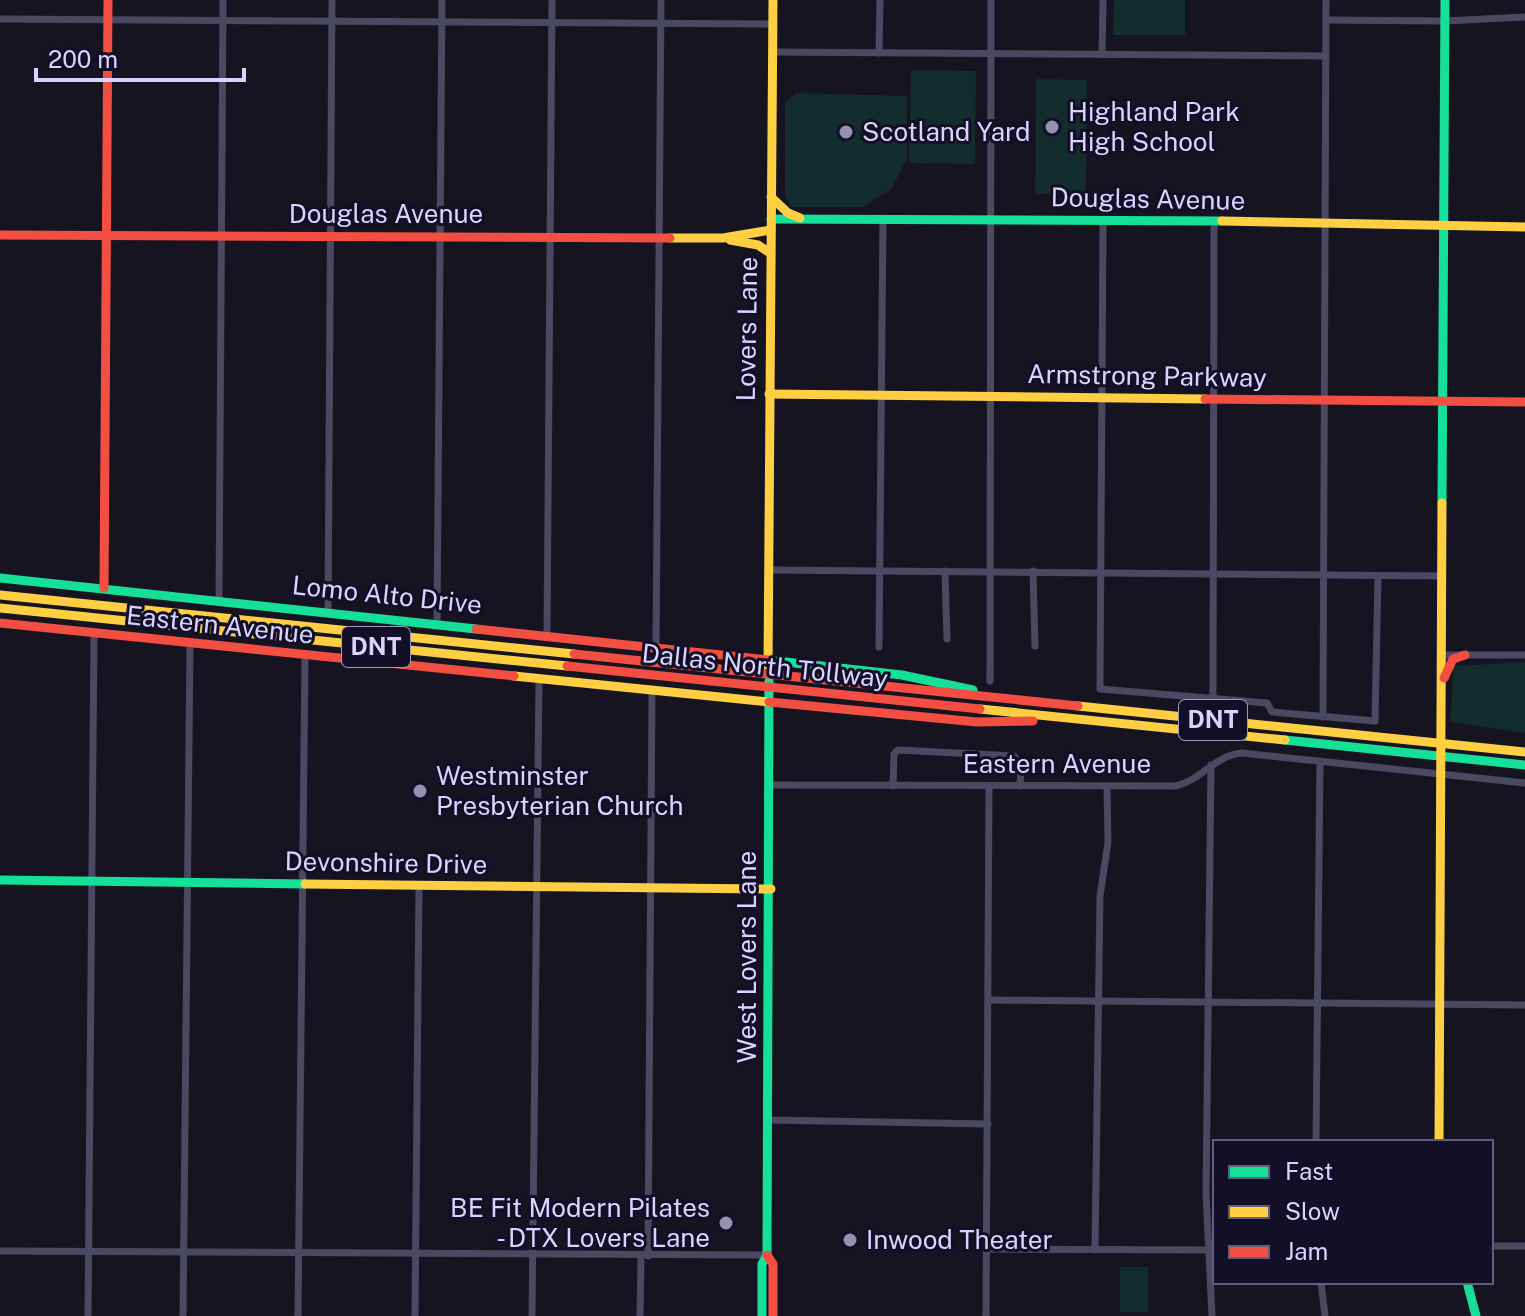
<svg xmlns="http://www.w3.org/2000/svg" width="1525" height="1316" font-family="'Public Sans',sans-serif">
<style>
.green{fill:#132c2d}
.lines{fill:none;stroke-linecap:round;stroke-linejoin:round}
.street{stroke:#4a4962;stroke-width:7}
.fast{stroke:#16e098;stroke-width:9}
.slow{stroke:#ffcf43;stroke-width:9}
.jam{stroke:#f24e42;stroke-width:9}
.poi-dot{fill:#9591b1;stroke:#130f26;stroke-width:3}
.labels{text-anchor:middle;stroke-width:6;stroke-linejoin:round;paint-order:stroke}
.shield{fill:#130f26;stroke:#9e99be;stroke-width:2}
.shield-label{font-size:24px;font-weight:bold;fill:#d9d4ff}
.poi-label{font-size:26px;fill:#d9d4ff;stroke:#130f26;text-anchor:start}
.street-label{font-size:26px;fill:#d9d4ff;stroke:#130f26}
</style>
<rect width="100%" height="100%" fill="#161421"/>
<g class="green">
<path d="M1114,0H1185V35H1113Z"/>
<path d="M911,70L976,71L975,164L909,163Z"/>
<path d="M1036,79L1087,80L1086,194H1035Z"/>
<path d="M796,93L907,96V159L891,189L863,207H791L785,196V103Z"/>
<path d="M1525,662V733L1450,722L1454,666Z"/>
<rect x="1120" y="1267" width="28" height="45"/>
</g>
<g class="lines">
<g class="street">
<path d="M0,19L773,24"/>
<path d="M1326,20L1445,21L1525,17"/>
<path d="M773,52L1326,56"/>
<path d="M879,53L880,0"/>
<path d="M1102,54L1103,0"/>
<path d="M1103,221L1100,689L1267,703L1272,712L1375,721L1378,576"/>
<path d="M769,570L1443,576"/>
<path d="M945,571L947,639"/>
<path d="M1033,571L1035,646"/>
<path d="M219,600L223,0"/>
<path d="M328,611L332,0"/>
<path d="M437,622L442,0"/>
<path d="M547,635L552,0"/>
<path d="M656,646L661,0"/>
<path d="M879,647L883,218"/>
<path d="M1442,655H1525"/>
<path d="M990,681L991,0"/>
<path d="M1213,697L1214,223"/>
<path d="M1323,717L1326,0"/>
<path d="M1211,765L1206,1193L1212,1316"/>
<path d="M770,785L1175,786C1201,781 1215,755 1242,753L1525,783"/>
<path d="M893,786L894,754L898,750L1014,756L1021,765L1020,786"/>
<path d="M989,1000L1525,1005"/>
<path d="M768,1120L988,1124"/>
<path d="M1316,1142L1320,761"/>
<path d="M1491,1246H1525"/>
<path d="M987,1249L1215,1250"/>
<path d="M1095,1250L1100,896L1108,842L1107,787"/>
<path d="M0,1251L767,1255"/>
<path d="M648,1256L652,692"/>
<path d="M1321,1282L1325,1316"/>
<path d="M88,1316L94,634"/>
<path d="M183,1316L190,645"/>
<path d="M298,1316L305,656"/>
<path d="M415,1316L419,885"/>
<path d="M532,1316L539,680"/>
<path d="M640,1316L641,1256"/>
<path d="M986,1316L989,786"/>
</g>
<g class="fast">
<path d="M771,219L1222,221"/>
<path d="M1442,503L1445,0"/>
<path d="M0,578L476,629"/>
<path d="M768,660L902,675L973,690"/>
<path d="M1285,740L1525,765"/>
<path d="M0,880L305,884"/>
<path d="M1467,1282L1476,1316"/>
<path d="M762,1316V1264L767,1255L769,681"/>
</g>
<g class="slow">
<path d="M771,197L788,213L800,218"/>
<path d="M1222,221L1525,227"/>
<path d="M670,238H723L771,230"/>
<path d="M730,240L758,245L770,253"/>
<path d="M769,394L1205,399"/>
<path d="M0,595L574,654"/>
<path d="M0,608L567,666"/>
<path d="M768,666L773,0"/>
<path d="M514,676L769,702"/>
<path d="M1078,706L1525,752"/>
<path d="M980,709L1285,740"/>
<path d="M305,884L771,889"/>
<path d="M1439,1142L1442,503"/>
</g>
<g class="jam">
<path d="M0,235L670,238"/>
<path d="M1205,399L1525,402"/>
<path d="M104,588L108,0"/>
<path d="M0,623L514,676"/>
<path d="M476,629L768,660"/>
<path d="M574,654L1078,706"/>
<path d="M567,666L980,709"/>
<path d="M1444,678L1453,659L1465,655"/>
<path d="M769,702L977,722L1033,721"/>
<path d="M767,1255L773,1264V1316"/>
</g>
</g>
<g class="poi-dot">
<circle cx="1052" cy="127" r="8"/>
<circle cx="846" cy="132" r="8"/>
<circle cx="420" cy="791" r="8"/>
<circle cx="726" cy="1223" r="8"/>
<circle cx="850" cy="1240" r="8"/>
</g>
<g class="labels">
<g class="shield">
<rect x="342" y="627" width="68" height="40" rx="6"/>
<rect x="1179" y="700" width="68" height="40" rx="6"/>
</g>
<g class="shield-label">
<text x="376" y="655">DNT</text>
<text x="1213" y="728">DNT</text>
</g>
<g class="poi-label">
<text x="1068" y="121">Highland Park<tspan x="1068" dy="30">High School</tspan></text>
<text x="862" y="141">Scotland Yard</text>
<text x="436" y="785">Westminster<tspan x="436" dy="30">Presbyterian Church</tspan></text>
<text x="710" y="1217" text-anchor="end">BE Fit Modern Pilates<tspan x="710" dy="30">- DTX Lovers Lane</tspan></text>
<text x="866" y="1249">Inwood Theater</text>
</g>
<g class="street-label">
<text transform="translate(1148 199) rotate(1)" y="9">Douglas Avenue</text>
<text x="386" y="223">Douglas Avenue</text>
<text transform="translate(747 329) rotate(-89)" y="9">Lovers Lane</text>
<text transform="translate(1147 376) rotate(1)" y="9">Armstrong Parkway</text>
<text transform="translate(387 595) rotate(6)" y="9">Lomo Alto Drive</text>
<text transform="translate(220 625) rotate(6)" y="9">Eastern Avenue</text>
<text transform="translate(765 666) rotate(6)" y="9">Dallas North Tollway</text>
<text x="1057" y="773">Eastern Avenue</text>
<text transform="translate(386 863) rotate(1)" y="9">Devonshire Drive</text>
<text transform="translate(747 957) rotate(-90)" y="9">West Lovers Lane</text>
</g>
</g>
<rect x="1213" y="1140" width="280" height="144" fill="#130f26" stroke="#625e7d" stroke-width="2"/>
<rect x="1229" y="1166" width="40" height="12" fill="#16e098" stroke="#625e7d" stroke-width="2"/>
<text x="1285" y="1180" font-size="24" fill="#d9d4ff">Fast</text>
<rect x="1229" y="1206" width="40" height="12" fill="#ffcf43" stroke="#625e7d" stroke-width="2"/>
<text x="1285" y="1220" font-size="24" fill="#d9d4ff">Slow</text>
<rect x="1229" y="1246" width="40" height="12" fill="#f24e42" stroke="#625e7d" stroke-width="2"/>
<text x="1285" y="1260" font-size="24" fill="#d9d4ff">Jam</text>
<path d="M36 68v12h208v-12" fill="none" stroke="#d9d4ff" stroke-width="4"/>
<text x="48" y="68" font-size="24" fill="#d9d4ff" stroke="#130f26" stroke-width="6" paint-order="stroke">200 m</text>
</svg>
